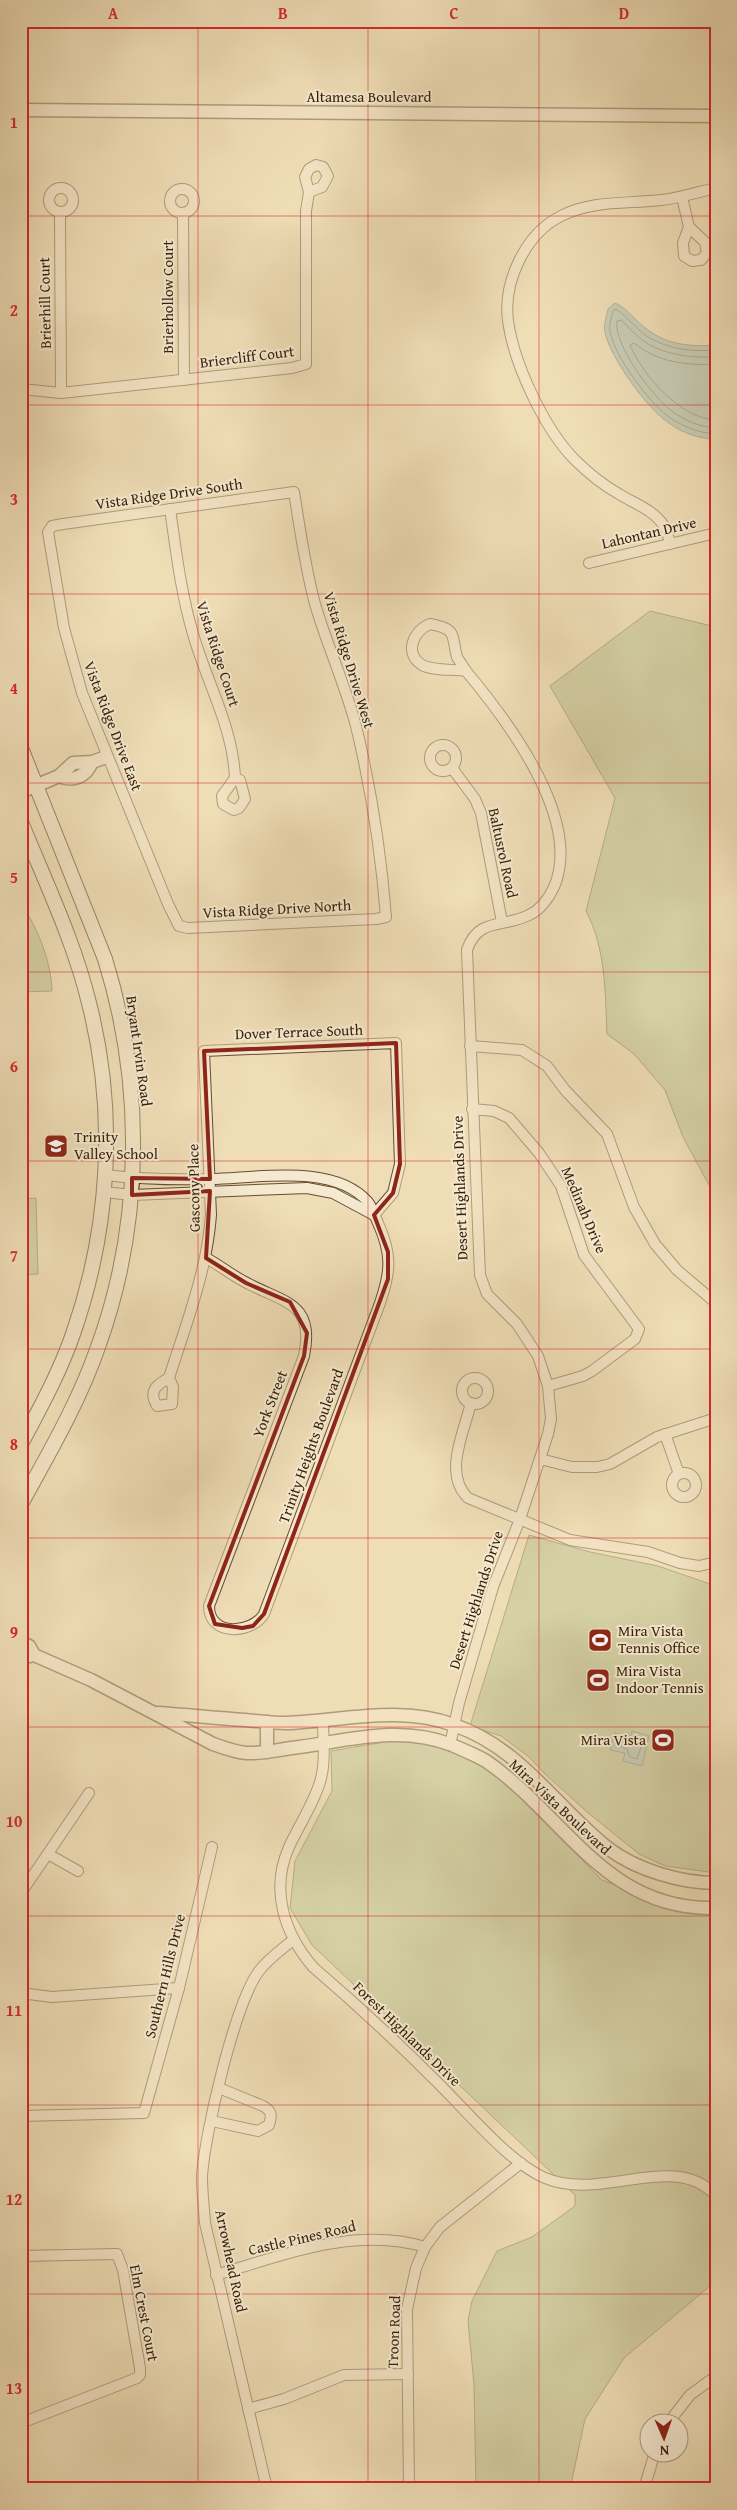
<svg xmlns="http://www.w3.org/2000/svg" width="737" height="2510" font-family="'Gentium Book Plus',serif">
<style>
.green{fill:#b6c290;stroke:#76704b}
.water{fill:#9bbab5;stroke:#727c6f}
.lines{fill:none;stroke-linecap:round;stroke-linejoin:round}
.shore{stroke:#686c5e;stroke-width:1}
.minor-casing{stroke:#644e32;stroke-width:12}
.tertiary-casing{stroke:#644e32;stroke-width:15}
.secondary-casing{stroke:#351f06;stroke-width:16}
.minor{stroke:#f5e9d0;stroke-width:10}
.tertiary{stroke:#f5e9d0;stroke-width:12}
.secondary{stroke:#f5e9d0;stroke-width:14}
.marked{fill:none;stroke:#8f2418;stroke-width:4;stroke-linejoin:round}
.grid{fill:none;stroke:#d62828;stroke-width:1;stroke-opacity:0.55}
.labels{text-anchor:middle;stroke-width:4;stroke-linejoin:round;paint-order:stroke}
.street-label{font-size:15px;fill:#351f06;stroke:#f5e9d0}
.poi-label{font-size:15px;fill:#351f06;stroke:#f5e9d0;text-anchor:start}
.neatline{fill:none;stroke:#d62828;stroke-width:2}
.grid-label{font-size:16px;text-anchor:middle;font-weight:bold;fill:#d62828}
</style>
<rect width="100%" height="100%" fill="#efddb7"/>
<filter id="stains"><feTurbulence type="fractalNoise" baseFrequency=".004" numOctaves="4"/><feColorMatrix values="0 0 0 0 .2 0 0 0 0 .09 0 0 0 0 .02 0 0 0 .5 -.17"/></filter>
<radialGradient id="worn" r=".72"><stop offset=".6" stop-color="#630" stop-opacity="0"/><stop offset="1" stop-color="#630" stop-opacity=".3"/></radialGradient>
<g class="green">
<path d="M650,611L716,627V1198L683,1137L665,1090L634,1054L607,1034C605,992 606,949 586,911L615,798L550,686Z"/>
<path d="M21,903C38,929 51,961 52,991L21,992Z"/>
<path d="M36,1198L38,1274L21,1275V1199Z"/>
<path d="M529,1535L590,1552L658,1566L716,1586V1873L665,1866L639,1854L587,1812L545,1774L529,1757L501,1736L470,1726Z"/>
<path d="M397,1740L447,1748L497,1775L602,1880L676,1907L707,1915L716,1914V2281L624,2358L585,2419L570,2489H476L474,2384L468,2321L472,2301L497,2251L532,2237L575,2206V2195L312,1945L290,1908L295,1861L332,1791L331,1751Z"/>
</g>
<g class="water">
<path d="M615,303C629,309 636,322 648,330C668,345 692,347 716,345V439C699,439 683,433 669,423C648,410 609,356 605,332C603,325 607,316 608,309Z"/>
<path d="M632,1731L649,1736L642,1766L623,1761L625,1753L610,1750L614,1733L630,1737Z"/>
</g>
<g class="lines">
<g class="shore">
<path d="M716,350C691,352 666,349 645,335C636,328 628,318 619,311L615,309L613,312C611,318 609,325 610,331C614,356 651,406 672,419C686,428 700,433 716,434"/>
<path d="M716,357C690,358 662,355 641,339C634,334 628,326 621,320L617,321C613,345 656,402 676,414C688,422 701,427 716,428"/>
<path d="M716,364C687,366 657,362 634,343L630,345C643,376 681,419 716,420"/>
<path d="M636,1738L643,1741L637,1759L630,1757L627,1749L616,1744L618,1740L630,1742Z"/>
</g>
<g class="minor-casing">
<g id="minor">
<path d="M316,165L323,167L328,176L322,187L309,192L305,177L309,169Z"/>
<circle cx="61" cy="200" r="12"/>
<circle cx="182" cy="201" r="12"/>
<path d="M682,197L689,227L683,243L684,256L692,261L701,260L707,253L705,242L689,227"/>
<path d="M60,212L61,393"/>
<path d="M183,213L184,380"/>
<path d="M21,389L61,393L292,368L306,364V211L309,192"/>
<path d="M294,492C300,529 305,567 315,604C327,645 345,684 356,726C371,788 381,853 386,917L376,919L188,928L179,926L168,904L82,693L64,628L48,532L52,526L63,524Z"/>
<path d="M170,509C176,551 181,593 193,634C207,683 233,727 235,778"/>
<path d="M670,544C669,539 667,531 664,526C654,510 635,504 619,494C603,485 587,472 574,459C544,428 514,364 508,321C503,282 525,234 561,216C592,200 627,204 661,200C680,198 697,192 716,188"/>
<path d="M589,563L716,533"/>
<path d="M430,624C458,629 451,635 457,657C459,661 463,666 466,671C453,669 433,671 422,665C403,653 414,630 430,624Z"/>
<circle cx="443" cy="758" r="13"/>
<path d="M452,768L475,799L481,813L502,922"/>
<path d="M235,778L240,780L245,799L239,808L234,810L223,804L222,796Z"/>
<path d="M470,1046L522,1050L547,1066L565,1090L607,1134L634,1207L655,1244L677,1270L716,1303"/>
<path d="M472,1109L494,1111L509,1118L539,1153L561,1186L584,1255L639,1329L635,1339L592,1371L583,1376L548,1386"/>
<path d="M105,1175C140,1179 176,1180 211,1179C257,1178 334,1163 368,1202C372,1207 375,1216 378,1223C392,1254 391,1271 380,1303L264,1614C252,1634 209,1637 209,1606L304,1356C315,1303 285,1303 249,1284C234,1277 221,1266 206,1258"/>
<path d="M104,1192L132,1195L307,1188L333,1193L374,1215"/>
<path d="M169,1378C186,1324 207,1271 211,1215L204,1051L396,1043L400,1164L393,1193L374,1215"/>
<path d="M169,1378L173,1387L172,1404L157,1406C148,1391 156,1385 169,1378Z"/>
<circle cx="475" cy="1391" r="13"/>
<path d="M471,1403C464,1432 443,1474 468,1498L570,1540L648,1552L680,1563L699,1566L716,1562"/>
<path d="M665,1434L679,1474"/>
<path d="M540,1459L572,1467H597L610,1464L657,1437L716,1418"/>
<circle cx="684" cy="1485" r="12"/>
<path d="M323,1721C323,1740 326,1763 320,1782C313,1805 299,1825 289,1847C270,1890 284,1933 313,1967C355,2003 396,2041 435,2080C465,2109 508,2162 545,2178C602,2202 675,2150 716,2196"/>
<path d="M450,1745L459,1703L493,1587L520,1519L548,1434L551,1419L548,1386L538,1356L517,1324L487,1294L480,1275L467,950C478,917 504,928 529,915C540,910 549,898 554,887C583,820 507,720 466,671"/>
<path d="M48,1854L78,1871"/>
<path d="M21,1893L89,1793"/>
<path d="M21,1993L52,1997L179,1988"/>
<path d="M21,2116L144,2113L179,1988L212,1847"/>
<path d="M212,2121L258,2131L269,2125C272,2115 272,2111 263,2106L219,2088"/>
<path d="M21,2256L117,2254L123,2270L140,2368V2375L137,2378L21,2423"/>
<path d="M216,2275C283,2255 356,2226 425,2247"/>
<path d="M248,2409L284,2399L344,2375L408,2374"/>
<path d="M669,2422L690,2395L716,2376"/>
<path d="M267,2489L205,2223C204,2208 202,2192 202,2177C204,2136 235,2003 259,1971C268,1959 281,1950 293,1940"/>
<path d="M409,2489L407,2309L416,2268L425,2247L440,2227L521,2163"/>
<path d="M644,2489L655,2452"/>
</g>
</g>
<g class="tertiary-casing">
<g id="tertiary">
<path d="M21,110L716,116"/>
<path d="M59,776C73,782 86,777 92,762"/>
<path d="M21,792L59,776L73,763L92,762L106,757"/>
<path d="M21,1642L29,1646L34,1655L91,1680L213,1744C224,1748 235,1752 246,1753C264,1754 281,1749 299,1747C350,1740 401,1725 452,1745C463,1750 476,1755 486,1761C565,1815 605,1911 716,1908"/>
<path d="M21,1658L34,1655"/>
<path d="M158,1713C187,1715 216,1718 245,1720C258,1721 272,1723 286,1723C341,1721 400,1705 454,1725C523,1749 555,1807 609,1849C637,1870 681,1883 716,1883"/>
<path d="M267,1722V1752"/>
</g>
</g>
<g class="secondary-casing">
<g id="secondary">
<path d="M21,748L105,959C144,1084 143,1223 98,1347C79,1402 49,1453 21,1504"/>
<path d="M21,822C45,881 74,941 89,1003C117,1112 110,1228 73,1334C60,1372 40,1408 21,1444"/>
</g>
</g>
<use href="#minor" class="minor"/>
<use href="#tertiary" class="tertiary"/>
<use href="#secondary" class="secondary"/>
</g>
<path d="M0 0H737V2510H0ZM396,1043L400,1164L393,1193L374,1215L388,1252V1279L264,1614L253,1626L242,1628L215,1624L209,1606L304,1356L307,1333L290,1302L246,1283L206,1258L210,1191L132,1195V1178L210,1179L204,1051Z" fill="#efddb7" fill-opacity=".55" fill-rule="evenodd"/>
<path class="marked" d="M396,1043L400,1164L393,1193L374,1215L388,1252V1279L264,1614L253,1626L242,1628L215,1624L209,1606L304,1356L307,1333L290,1302L246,1283L206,1258L210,1191L132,1195V1178L210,1179L204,1051Z"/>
<path class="grid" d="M198,21V2489M368,21V2489M539,21V2489M21,216H716M21,405H716M21,594H716M21,783H716M21,972H716M21,1161H716M21,1349H716M21,1538H716M21,1727H716M21,1916H716M21,2105H716M21,2294H716"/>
<defs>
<g id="school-square" transform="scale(1.25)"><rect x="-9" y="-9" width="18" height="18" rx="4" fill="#8f2418" stroke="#f5e9d0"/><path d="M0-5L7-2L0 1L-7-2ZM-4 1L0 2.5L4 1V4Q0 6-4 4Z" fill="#fff"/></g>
<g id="stadium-square" transform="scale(1.25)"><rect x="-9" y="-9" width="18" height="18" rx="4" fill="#8f2418" stroke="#f5e9d0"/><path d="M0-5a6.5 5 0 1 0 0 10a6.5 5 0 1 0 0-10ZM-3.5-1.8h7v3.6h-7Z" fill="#fff"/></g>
</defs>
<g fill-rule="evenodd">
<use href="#school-square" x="56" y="1146"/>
<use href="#stadium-square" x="600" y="1640"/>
<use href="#stadium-square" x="598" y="1680"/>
<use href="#stadium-square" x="663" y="1740"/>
</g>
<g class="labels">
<g class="street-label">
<text x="369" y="102">Altamesa Boulevard</text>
<text transform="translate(168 297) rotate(-90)" y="5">Brierhollow Court</text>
<text transform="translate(45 303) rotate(-91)" y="5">Brierhill Court</text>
<text transform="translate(247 357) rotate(-7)" y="5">Briercliff Court</text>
<text transform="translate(169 494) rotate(-8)" y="5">Vista Ridge Drive South</text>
<text transform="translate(649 533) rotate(-13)" y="5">Lahontan Drive</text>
<text transform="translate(218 654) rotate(72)" y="5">Vista Ridge Court</text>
<text transform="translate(349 660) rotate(73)" y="5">Vista Ridge Drive West</text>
<text transform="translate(113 726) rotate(69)" y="5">Vista Ridge Drive East</text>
<text transform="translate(503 853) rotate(78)" y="5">Baltusrol Road</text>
<text transform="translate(277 909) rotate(-3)" y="5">Vista Ridge Drive North</text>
<text transform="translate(299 1032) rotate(-2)" y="5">Dover Terrace South</text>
<text transform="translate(139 1051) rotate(82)" y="5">Bryant Irvin Road</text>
<text transform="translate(194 1188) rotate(-91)" y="5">Gascony Place</text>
<text transform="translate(460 1188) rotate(-92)" y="5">Desert Highlands Drive</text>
<text transform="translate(584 1210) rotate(67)" y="5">Medinah Drive</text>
<text transform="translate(270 1404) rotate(-69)" y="5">York Street</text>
<text transform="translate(311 1446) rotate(-70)" y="5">Trinity Heights Boulevard</text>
<text transform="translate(476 1600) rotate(-72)" y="5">Desert Highlands Drive</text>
<text transform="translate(560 1807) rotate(43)" y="5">Mira Vista Boulevard</text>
<text transform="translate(165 1976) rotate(-76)" y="5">Southern Hills Drive</text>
<text transform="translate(407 2034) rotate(44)" y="5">Forest Highlands Drive</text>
<text transform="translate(302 2238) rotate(-13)" y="5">Castle Pines Road</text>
<text transform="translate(231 2261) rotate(78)" y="5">Arrowhead Road</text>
<text transform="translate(144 2313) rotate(79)" y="5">Elm Crest Court</text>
<text transform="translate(394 2332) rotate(-88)" y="5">Troon Road</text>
</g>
<g class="poi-label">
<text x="74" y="1142">Trinity<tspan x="74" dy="17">Valley School</tspan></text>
<text x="618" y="1636">Mira Vista<tspan x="618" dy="17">Tennis Office</tspan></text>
<text x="616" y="1676">Mira Vista<tspan x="616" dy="17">Indoor Tennis</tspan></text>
<text x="646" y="1745" text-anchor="end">Mira Vista</text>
</g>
</g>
<rect width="737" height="2510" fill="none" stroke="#efddb7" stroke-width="55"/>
<g transform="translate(664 2438) rotate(178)"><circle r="24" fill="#f5e9d0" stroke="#a8987f"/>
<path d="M0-4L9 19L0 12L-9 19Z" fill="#8f2418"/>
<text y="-8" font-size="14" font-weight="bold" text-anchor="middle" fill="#351f06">N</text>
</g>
<rect x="28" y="28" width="682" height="2454" class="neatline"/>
<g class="grid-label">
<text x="113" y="19">A</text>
<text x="283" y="19">B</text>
<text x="454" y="19">C</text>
<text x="624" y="19">D</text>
<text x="14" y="128">1</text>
<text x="14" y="316">2</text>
<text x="14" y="505">3</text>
<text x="14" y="694">4</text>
<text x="14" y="883">5</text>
<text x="14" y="1072">6</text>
<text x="14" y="1261">7</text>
<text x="14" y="1450">8</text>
<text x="14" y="1638">9</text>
<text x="14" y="1827">10</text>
<text x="14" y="2016">11</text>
<text x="14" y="2205">12</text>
<text x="14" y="2394">13</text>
</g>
<rect width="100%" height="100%" filter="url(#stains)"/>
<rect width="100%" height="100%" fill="url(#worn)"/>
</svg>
